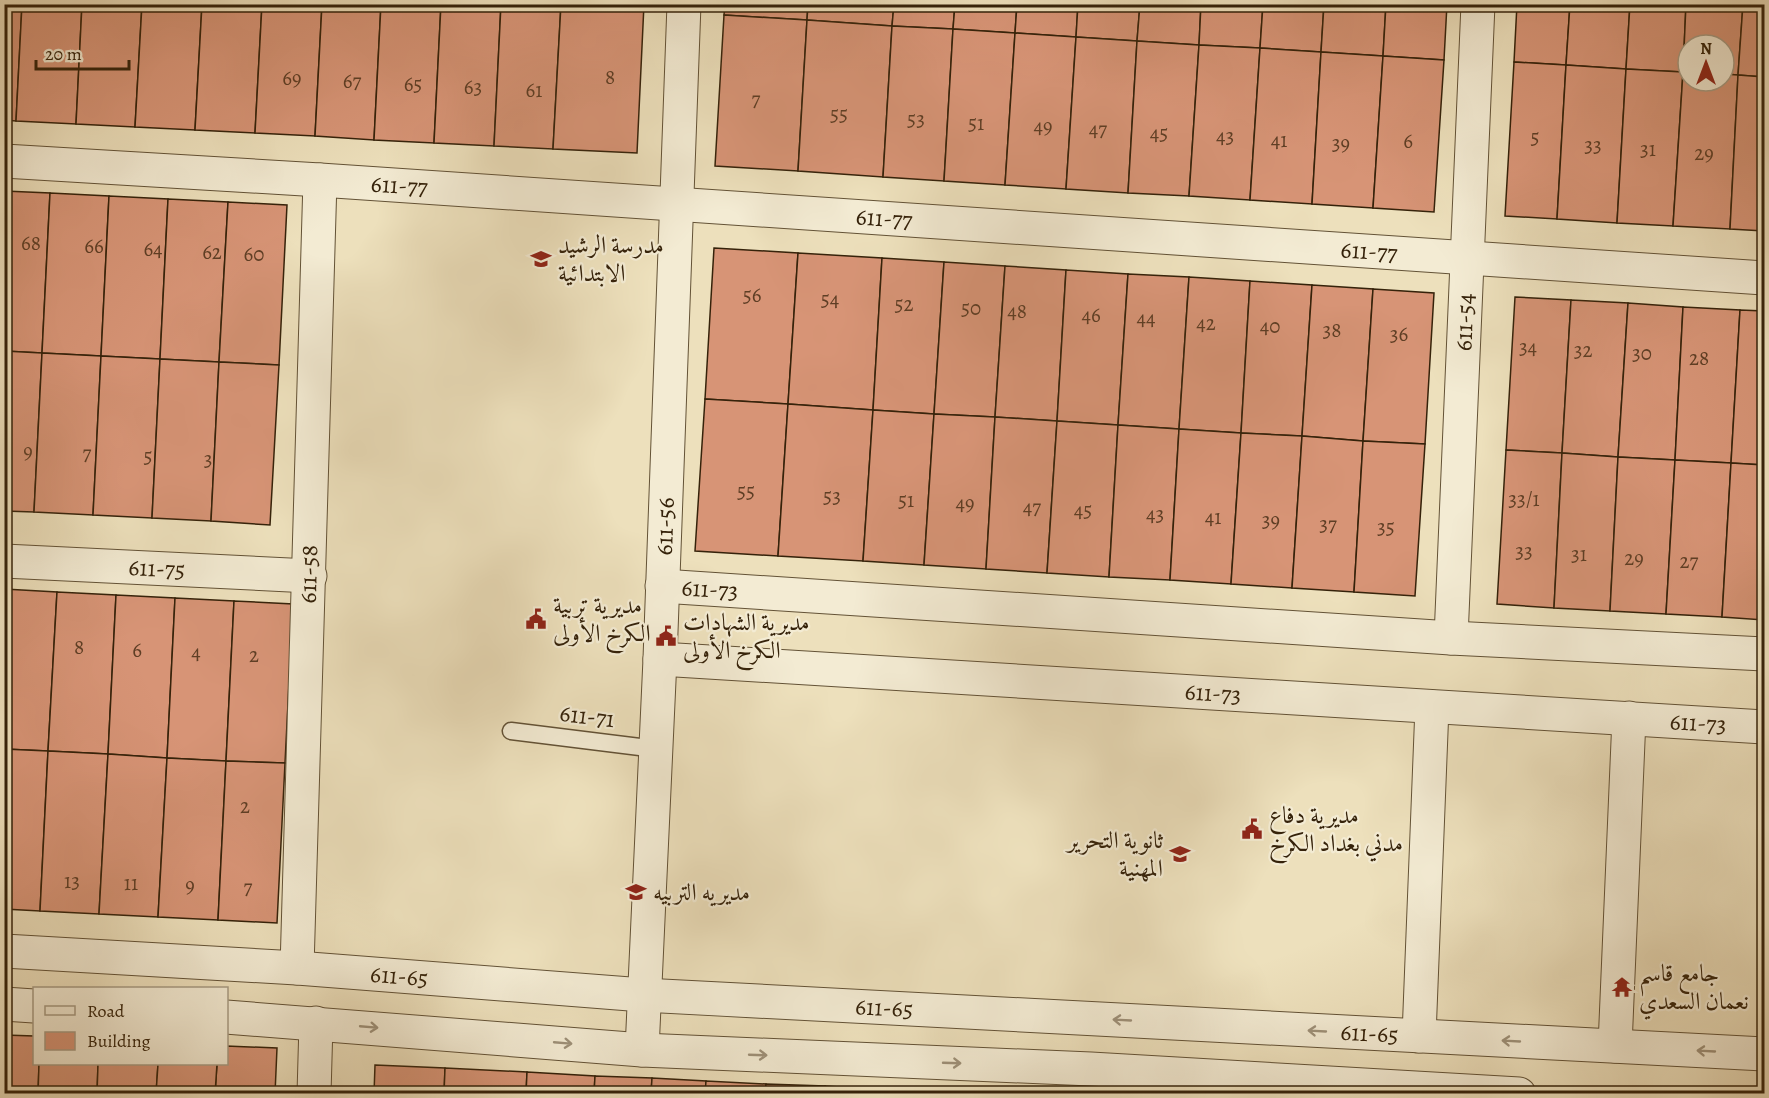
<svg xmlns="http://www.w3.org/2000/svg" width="1769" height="1098" font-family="Alegreya,Amiri,serif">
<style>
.building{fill:#d79476;stroke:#35220a;stroke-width:1.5}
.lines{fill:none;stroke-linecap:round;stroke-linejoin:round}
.service-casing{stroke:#635236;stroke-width:19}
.minor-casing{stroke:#635236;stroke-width:35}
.service{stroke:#f3ebd3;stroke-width:16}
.minor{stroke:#f3ebd3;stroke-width:33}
.oneway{stroke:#9e9179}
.labels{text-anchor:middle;stroke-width:4.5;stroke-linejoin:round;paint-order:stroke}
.number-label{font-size:21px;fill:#5e3e25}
.street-label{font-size:24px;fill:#35220a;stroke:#f3ebd3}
.poi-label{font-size:24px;fill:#35220a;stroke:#f3ebd3;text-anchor:start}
</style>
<rect width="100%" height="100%" fill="#ede0bc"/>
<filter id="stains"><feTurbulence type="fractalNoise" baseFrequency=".00333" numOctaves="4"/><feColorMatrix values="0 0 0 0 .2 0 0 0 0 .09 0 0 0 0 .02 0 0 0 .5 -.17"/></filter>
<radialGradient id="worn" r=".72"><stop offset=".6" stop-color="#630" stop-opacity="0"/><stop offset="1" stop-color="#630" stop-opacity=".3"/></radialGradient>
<g class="building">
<path d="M4,4H22L16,121L4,120Z"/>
<path d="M22,4H82L76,124L16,121Z"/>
<path d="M82,4H142L135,127L76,124Z"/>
<path d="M142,4H202L195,130L135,127Z"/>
<path d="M202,4H262L255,133L195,130Z"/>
<path d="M262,4H322L315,136L255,133Z"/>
<path d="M322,4H381L374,140L315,136Z"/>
<path d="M381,4H441L434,143L374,140Z"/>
<path d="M441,4H501L494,146L434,143Z"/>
<path d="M501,4H561L553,149L494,146Z"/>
<path d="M561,4H644L637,153L553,149Z"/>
<path d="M725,4H808L807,20L724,15Z"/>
<path d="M808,4H894L892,26L807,20Z"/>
<path d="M894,4H955L953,29L892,26Z"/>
<path d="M955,4H1017L1015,33L953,29Z"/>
<path d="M1017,4H1078L1076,37L1015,33Z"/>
<path d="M1078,4H1140L1137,41L1076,37Z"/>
<path d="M1140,4H1201L1199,45L1137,41Z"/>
<path d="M1201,4H1263L1260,48L1199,45Z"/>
<path d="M1263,4H1324L1321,52L1260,48Z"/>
<path d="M1324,4H1386L1383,56L1321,52Z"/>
<path d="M1386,4H1447L1444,60L1383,56Z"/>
<path d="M1517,4H1570L1566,65L1514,62Z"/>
<path d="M1570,4H1630L1626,69L1566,65Z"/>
<path d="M1630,4H1686L1683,72L1626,69Z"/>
<path d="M1686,4H1743L1738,75L1724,74V45H1688V72H1683Z"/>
<path d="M1743,4H1764V77L1738,75Z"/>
<path d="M724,15L807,20L798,171L715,166Z"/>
<path d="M807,20L892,26L883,177L798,171Z"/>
<path d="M892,26L953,29L944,181L883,177Z"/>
<path d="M953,29L1015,33L1005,185L944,181Z"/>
<path d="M1015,33L1076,37L1066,189L1005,185Z"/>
<path d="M1076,37L1137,41L1128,193L1066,189Z"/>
<path d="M1137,41L1199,45L1189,196L1128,193Z"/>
<path d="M1199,45L1260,48L1250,200L1189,196Z"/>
<path d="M1260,48L1321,52L1312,204L1250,200Z"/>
<path d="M1321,52L1383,56L1373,208L1312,204Z"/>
<path d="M1383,56L1444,60L1434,212L1373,208Z"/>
<path d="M1514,62L1566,65L1557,219L1505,216Z"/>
<path d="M1566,65L1626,69L1617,223L1557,219Z"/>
<path d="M1626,69L1683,72L1673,226L1617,223Z"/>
<path d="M1683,72H1688V81H1724V74L1738,75L1730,229L1673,226Z"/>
<path d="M1738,75L1764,77V231L1730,229Z"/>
<path d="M4,191L50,193L42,353L4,351Z"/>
<path d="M50,193L109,196L101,356L42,353Z"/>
<path d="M109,196L168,199L160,359L101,356Z"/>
<path d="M168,199L228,202L219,362L160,359Z"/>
<path d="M228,202L287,205L279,365L219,362Z"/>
<path d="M714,248L798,253L788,404L705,399Z"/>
<path d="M798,253L882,258L873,410L788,404Z"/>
<path d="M882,258L944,262L934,414L873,410Z"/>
<path d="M944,262L1005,266L995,417L934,414Z"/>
<path d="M1005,266L1066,270L1057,421L995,417Z"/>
<path d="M1066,270L1128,274L1118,425L1057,421Z"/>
<path d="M1128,274L1189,277L1179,429L1118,425Z"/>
<path d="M1189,277L1250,281L1241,433L1179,429Z"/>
<path d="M1250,281L1312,285L1302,436L1241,433Z"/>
<path d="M1312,285L1373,289L1363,441L1302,436Z"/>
<path d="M1373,289L1434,293L1425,444L1363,441Z"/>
<path d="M1515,297L1571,300L1562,453L1506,450Z"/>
<path d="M1571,300L1628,303L1618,457L1562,453Z"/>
<path d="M1628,303L1683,307L1675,460L1618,457Z"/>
<path d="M1683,307L1740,310L1731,463L1675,460Z"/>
<path d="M1740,310L1764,311V465L1731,463Z"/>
<path d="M4,351L42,353L34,512L4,511Z"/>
<path d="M42,353L101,356L93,515L34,512Z"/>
<path d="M101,356L160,359L152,518L93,515Z"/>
<path d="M160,359L219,362L211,521L152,518Z"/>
<path d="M219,362L279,365L270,525L211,521Z"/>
<path d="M705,399L788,404L778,556L695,551Z"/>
<path d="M788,404L873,410L863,561L778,556Z"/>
<path d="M873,410L934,414L924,565L863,561Z"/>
<path d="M934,414L995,417L986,569L924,565Z"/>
<path d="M995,417L1057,421L1047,573L986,569Z"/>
<path d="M1057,421L1118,425L1109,577L1047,573Z"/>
<path d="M1118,425L1179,429L1170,580L1109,577Z"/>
<path d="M1179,429L1241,433L1231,584L1170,580Z"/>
<path d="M1241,433L1302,436L1292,588L1231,584Z"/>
<path d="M1302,436L1363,441L1354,592L1292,588Z"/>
<path d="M1363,441L1425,444L1415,596L1354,592Z"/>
<path d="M1506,450L1562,453L1554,608L1497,604Z"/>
<path d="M1562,453L1618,457L1610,611L1554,608Z"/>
<path d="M1618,457L1675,460L1666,614L1610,611Z"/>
<path d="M1675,460L1731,463L1722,617L1666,614Z"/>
<path d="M1731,463L1764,465V620L1722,617Z"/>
<path d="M4,589L57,592L48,751L4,749Z"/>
<path d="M57,592L116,595L108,754L48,751Z"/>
<path d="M116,595L175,598L167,758L108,754Z"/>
<path d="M175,598L234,601L226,761L167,758Z"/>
<path d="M234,601L293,604L285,763L226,761Z"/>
<path d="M4,749L48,751L40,911L4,909Z"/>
<path d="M48,751L108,754L99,914L40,911Z"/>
<path d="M108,754L167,758L158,917L99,914Z"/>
<path d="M167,758L226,761L218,920L158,917Z"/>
<path d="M226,761L285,763L277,923L218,920Z"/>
<path d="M4,1035L34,1036V1064H39L38,1094H4Z"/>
<path d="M226,1046L277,1048L275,1094H215L217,1064H226Z"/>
<path d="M39,1064H98L97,1094H38Z"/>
<path d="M98,1064H158L156,1094H97Z"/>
<path d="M158,1064H217L215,1094H156Z"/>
<path d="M375,1065L445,1068L444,1094H374Z"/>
<path d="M445,1068L527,1072L526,1094H444Z"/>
<path d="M527,1072L595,1076L594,1094H526Z"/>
<path d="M595,1076L652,1078L651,1094H594Z"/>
<path d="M652,1078L706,1081L705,1094H651Z"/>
<path d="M706,1081L766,1084L765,1094H705Z"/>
<path d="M766,1084L825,1086L824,1094H765Z"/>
<path d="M825,1086L885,1090L884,1094H824Z"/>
<path d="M885,1090L944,1093V1094H884Z"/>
</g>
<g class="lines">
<g class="service-casing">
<path id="service" d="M511,731L656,749"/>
</g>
<g class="minor-casing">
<g id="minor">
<path id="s1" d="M4,161L320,180L1764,278"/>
<path id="s2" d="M4,561L310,576"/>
<path id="s3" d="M662,586L1451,638L1764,654"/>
<path id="s4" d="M1451,638L1478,4"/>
<path id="s5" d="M660,659L1764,727"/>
<path id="s6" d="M4,951L297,968L643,995L1764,1054"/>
<path id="s7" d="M297,968L320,180"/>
<path d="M4,1004L34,1006"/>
<path d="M226,1017L642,1050L1091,1069L1519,1094"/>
<path d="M1419,1036L1432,707"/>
<path d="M1615,1046L1629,718"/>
<path id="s8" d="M642,1050L660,659L684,4"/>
<path d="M314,1094L316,1023"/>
</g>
</g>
<use href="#service" class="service"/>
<use href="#minor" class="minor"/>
</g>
<defs><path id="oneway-shaft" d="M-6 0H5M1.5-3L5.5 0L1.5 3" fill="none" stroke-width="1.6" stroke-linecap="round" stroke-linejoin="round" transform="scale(1.5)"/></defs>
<g class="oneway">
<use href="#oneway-shaft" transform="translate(1122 1020) rotate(-177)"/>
<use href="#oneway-shaft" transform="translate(369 1027) rotate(5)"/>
<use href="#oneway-shaft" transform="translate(1317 1031) rotate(-177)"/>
<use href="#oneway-shaft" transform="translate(1511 1041) rotate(-177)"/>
<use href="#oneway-shaft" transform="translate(563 1043) rotate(5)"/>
<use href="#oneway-shaft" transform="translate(1706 1051) rotate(-177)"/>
<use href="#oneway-shaft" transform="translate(758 1055) rotate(2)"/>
<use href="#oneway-shaft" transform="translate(952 1063) rotate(2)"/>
</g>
<defs>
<g id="school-bare" transform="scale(1.62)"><path d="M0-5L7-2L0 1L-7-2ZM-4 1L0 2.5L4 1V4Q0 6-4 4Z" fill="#8f2418" stroke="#f3ebd3" stroke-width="2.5" paint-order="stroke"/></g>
<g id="civic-bare" transform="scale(1.62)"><path d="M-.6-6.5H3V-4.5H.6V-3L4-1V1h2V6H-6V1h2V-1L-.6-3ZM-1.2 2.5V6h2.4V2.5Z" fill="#8f2418" stroke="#f3ebd3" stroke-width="2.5" paint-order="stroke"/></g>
<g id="temple-bare" transform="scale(1.62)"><path d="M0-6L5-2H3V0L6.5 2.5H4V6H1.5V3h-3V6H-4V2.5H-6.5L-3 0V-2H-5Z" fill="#8f2418" stroke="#f3ebd3" stroke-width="2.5" paint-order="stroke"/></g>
</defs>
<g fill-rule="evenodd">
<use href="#school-bare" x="541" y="259"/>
<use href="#civic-bare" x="536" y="619"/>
<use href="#civic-bare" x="666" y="636"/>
<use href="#civic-bare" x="1252" y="829"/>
<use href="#school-bare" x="1180" y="854"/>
<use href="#school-bare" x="636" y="892"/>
<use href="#temple-bare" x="1622" y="987"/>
</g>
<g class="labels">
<g class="number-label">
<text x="610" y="84">8</text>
<text x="292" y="85">69</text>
<text x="352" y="88">67</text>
<text x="413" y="91">65</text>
<text x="473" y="94">63</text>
<text x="534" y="97">61</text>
<text x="756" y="106">7</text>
<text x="839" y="121">55</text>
<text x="916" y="126">53</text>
<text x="976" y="130">51</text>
<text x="1043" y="133">49</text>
<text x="1098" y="136">47</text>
<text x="1159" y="140">45</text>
<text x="1225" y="143">43</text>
<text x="1535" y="144">5</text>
<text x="1279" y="147">41</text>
<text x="1408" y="148">6</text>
<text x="1341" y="150">39</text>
<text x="1593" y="152">33</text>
<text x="1648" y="156">31</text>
<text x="1704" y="160">29</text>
<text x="31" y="250">68</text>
<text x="94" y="253">66</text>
<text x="153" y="256">64</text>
<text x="212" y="259">62</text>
<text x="254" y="261">60</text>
<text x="752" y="302">56</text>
<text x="830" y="306">54</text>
<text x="904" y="311">52</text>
<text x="971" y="315">50</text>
<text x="1017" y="318">48</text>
<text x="1091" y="322">46</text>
<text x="1146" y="325">44</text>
<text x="1206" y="330">42</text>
<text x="1270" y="333">40</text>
<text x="1332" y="337">38</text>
<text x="1399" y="341">36</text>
<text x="1528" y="354">34</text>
<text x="1583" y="357">32</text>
<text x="1642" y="360">30</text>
<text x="1699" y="365">28</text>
<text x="28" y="458">9</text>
<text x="87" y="460">7</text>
<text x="148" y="463">5</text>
<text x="208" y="466">3</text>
<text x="746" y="498">55</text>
<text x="832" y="503">53</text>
<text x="1524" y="506">33/1</text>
<text x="906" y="507">51</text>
<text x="965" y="510">49</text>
<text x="1032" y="514">47</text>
<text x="1083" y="517">45</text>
<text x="1155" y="521">43</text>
<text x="1213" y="524">41</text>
<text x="1271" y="527">39</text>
<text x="1328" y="531">37</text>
<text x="1386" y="534">35</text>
<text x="1524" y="558">33</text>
<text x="1579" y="561">31</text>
<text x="1634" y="565">29</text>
<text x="1689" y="568">27</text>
<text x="79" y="654">8</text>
<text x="137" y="657">6</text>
<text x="196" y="659">4</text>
<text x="254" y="662">2</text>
<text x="245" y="813">2</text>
<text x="72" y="888">13</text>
<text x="131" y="890">11</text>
<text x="190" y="892">9</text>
<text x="248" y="894">7</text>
</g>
<g class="street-label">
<text dy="8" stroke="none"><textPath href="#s1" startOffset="396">611-77</textPath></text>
<text dy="8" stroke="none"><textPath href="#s1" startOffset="882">611-77</textPath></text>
<text dy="8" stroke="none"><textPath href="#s1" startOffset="1368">611-77</textPath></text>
<text dy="8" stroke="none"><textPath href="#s4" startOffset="316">611-54</textPath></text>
<text dy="8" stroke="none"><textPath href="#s8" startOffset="524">611-56</textPath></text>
<text dy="8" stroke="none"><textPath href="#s2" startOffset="153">611-75</textPath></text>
<text dy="8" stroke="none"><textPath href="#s7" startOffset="394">611-58</textPath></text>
<text dy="8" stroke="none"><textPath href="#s3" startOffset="48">611-73</textPath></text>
<text dy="8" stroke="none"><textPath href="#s5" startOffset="554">611-73</textPath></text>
<text transform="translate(587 716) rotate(7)" y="8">611-71</text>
<text dy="8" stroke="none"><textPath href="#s5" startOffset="1040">611-73</textPath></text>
<text dy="8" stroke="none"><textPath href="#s6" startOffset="396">611-65</textPath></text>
<text dy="8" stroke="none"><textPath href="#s6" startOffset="882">611-65</textPath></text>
<text dy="8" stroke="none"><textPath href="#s6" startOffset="1368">611-65</textPath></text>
</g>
<g class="poi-label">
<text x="558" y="253">مدرسة الرشيد<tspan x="558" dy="28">الابتدائية</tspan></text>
<text x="553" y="613">مديرية تربية<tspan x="553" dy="28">الكرخ الأولى</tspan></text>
<text x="683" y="630">مديرية الشهادات<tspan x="683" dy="28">الكرخ الأولى</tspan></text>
<text x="1269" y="823">مديرية دفاع<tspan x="1269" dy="28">مدني بغداد الكرخ</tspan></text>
<text x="1163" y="848" text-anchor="end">ثانوية التحرير<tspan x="1163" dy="28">المهنية</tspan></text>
<text x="653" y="900">مديريه التربيه</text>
<text x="1639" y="981">جامع قاسم<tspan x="1639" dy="28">نعمان السعدي</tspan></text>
</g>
</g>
<rect width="1769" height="1098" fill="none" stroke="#ede0bc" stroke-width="24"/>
<rect x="6" y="6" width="1757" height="1086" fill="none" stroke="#35220a" stroke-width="3"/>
<rect x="12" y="12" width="1745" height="1074" fill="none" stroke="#35220a" stroke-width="1.5"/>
<rect x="33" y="987" width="195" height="78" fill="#f3ebd3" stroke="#a79b83" stroke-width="1.5"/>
<rect x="45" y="1006" width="30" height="9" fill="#f3ebd3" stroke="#a79b83" stroke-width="1.5"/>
<text x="87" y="1017" font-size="18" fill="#35220a">Road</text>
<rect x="45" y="1032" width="30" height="18" fill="#d79476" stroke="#a79b83" stroke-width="1.5"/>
<text x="87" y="1047" font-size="18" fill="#35220a">Building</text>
<g transform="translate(1706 63)"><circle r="28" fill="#f3ebd3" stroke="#a79b83" stroke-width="1.5"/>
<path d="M0-4.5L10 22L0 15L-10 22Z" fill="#8f2418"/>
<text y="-9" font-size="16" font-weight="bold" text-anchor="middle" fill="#35220a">N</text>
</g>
<path d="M36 60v9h93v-9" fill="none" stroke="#35220a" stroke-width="3"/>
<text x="45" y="60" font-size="18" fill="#35220a" stroke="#f3ebd3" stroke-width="4.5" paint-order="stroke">20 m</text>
<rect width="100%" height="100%" filter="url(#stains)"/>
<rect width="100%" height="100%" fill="url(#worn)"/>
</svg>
